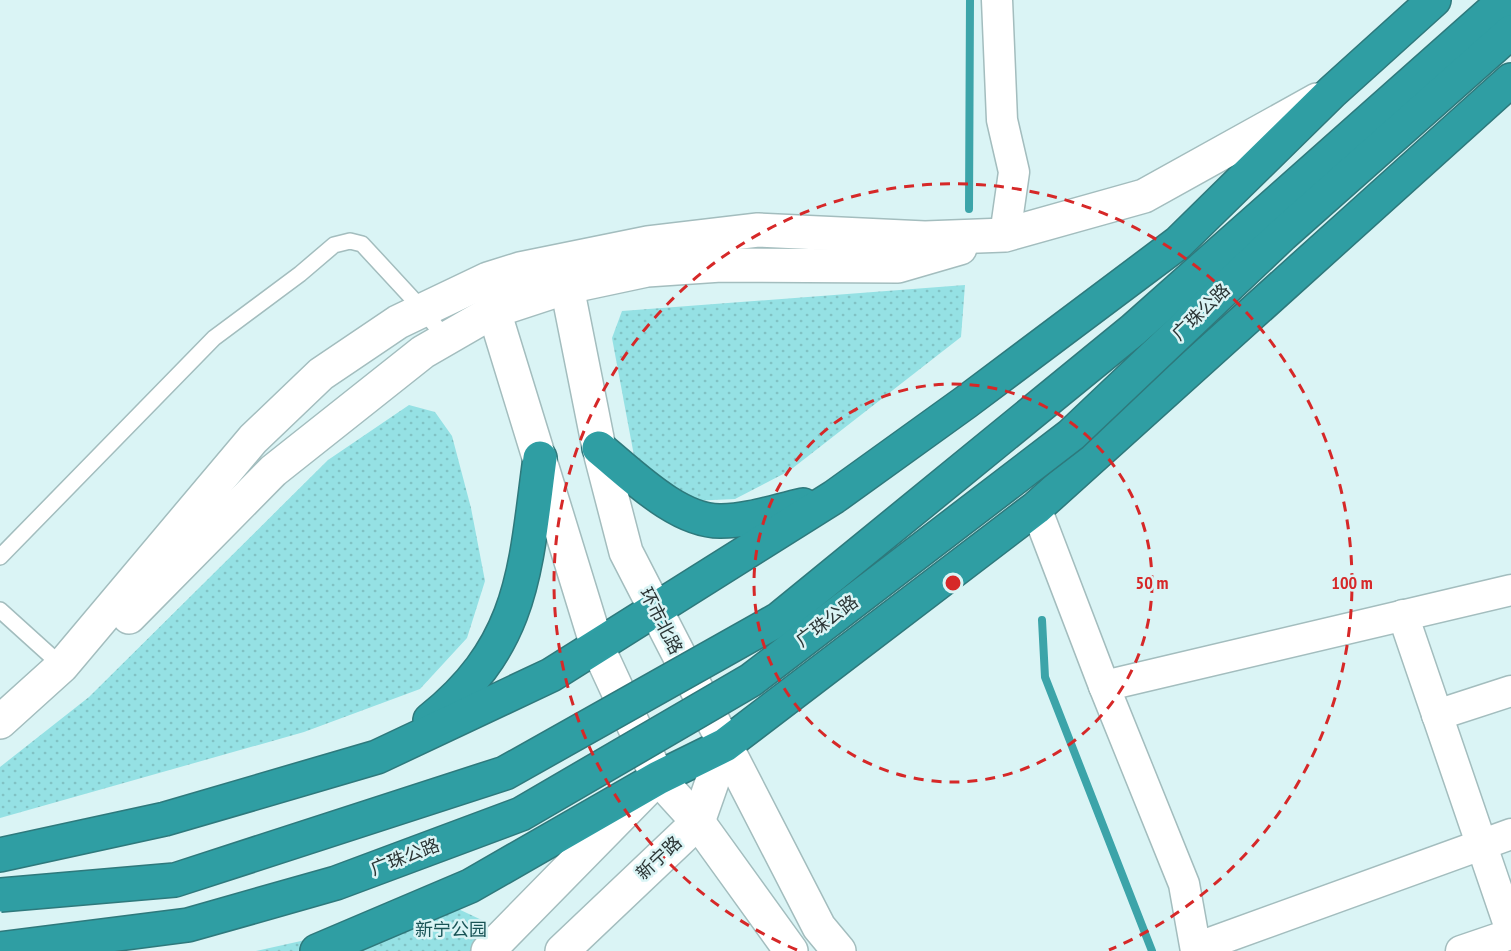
<svg xmlns="http://www.w3.org/2000/svg" width="1511" height="951" font-family="'PT Sans Narrow','Noto Sans SC',sans-serif">
<style>
.grass{fill:url(#grass-dots)}
.lines{fill:none;stroke-linecap:round;stroke-linejoin:round}
.stream{stroke:#3ca4a9;stroke-width:8}
.lane-casing{stroke:#a3bdbe;stroke-width:18}
.street-casing{stroke:#a3bdbe;stroke-width:33}
.secondary-casing{stroke:#a3bdbe;stroke-width:36}
.highway-casing{stroke:#2e797c;stroke-width:36}
.lane{stroke:#fff;stroke-width:15}
.street{stroke:#fff;stroke-width:30}
.secondary{stroke:#fff;stroke-width:33}
.highway{stroke:#2f9ea3;stroke-width:33}
.highway-bridge-casing{stroke:#2e797c;stroke-width:36;stroke-linecap:butt}
.highway-bridge{stroke:#2f9ea3;stroke-width:33}
.ring{fill:none;stroke:#d62828;stroke-width:3;stroke-dasharray:10 8}
.labels{text-anchor:middle;stroke-width:5;stroke-linejoin:round;paint-order:stroke}
.street-label{font-size:18px;fill:#2b3535;stroke:#daf4f5}
.park-label{font-size:18px;fill:#185355;stroke:#daf4f5}
.centre{fill:#d62828;stroke:#daf4f5;stroke-width:3}
.ring-label{font-size:18px;text-anchor:middle;font-weight:bold;fill:#d62828;stroke:#daf4f5;stroke-width:5;stroke-linejoin:round;paint-order:stroke}
</style>
<defs>
<pattern id="grass-dots" width="8" height="8" patternUnits="userSpaceOnUse" patternTransform="scale(1.5)"><rect width="8" height="8" fill="#95e1e4"/><path d="M2 2h.1M6 6h.1" fill="none" stroke="#81c2c4" stroke-width="1.8" stroke-linecap="round"/></pattern>
</defs>
<rect width="100%" height="100%" fill="#daf4f5"/>
<g class="grass">
<path d="M965,285L961,337L789,471L735,499L690,501L635,461L612,338L622,311Z"/>
<path d="M409,405L435,412L452,436L471,508L485,581L467,638L420,689L304,732L0,818V767L89,697L328,460Z"/>
<path d="M454,907L486,922L485,951H256Z"/>
</g>
<g class="lines">
<g class="stream">
<path d="M969,209L970,0"/>
<path d="M1042,620L1045,677L1152,951"/>
</g>
<g class="lane-casing">
<g id="lane">
<path d="M0,557L214,338L300,274L334,245L350,241L362,244L423,310L446,339"/>
<path d="M0,610L62,666"/>
</g>
</g>
<g class="street-casing">
<g id="street">
<path d="M997,0L1002,120L1014,172L1005,235"/>
<path d="M1036,508L1104,686L1184,884L1196,951"/>
<path d="M1403,615L1511,931"/>
<path d="M1104,686L1511,590"/>
<path d="M1437,715L1511,691"/>
<path d="M1196,948L1511,834"/>
<path d="M1461,951L1511,934"/>
</g>
</g>
<g class="secondary-casing">
<g id="secondary">
<path d="M558,268L567,287L599,448L626,552L819,927L839,951"/>
<path d="M490,290L494,311L597,646L658,778L698,822L791,951"/>
<path d="M129,617L273,471L423,352L494,311L567,287L647,270L721,265L898,266L960,248"/>
<path d="M0,722L62,666L253,439L321,374L398,322L423,310L488,279L520,269L648,243L758,230L925,238L1005,235L1144,196L1317,100"/>
<path d="M488,951L646,790"/>
<path d="M562,951L698,822L725,745"/>
</g>
</g>
<g class="highway-casing">
<g id="highway">
<path d="M599,448C631,474 678,522 721,521C748,521 776,511 803,505"/>
<path d="M430,720C525,644 525,569 540,458"/>
<path d="M0,855L165,819L377,757L551,675L834,497L966,402L1178,243L1332,92L1434,0"/>
<path d="M317,951L470,886L658,778L725,745L1036,508L1511,80"/>
</g>
</g>
<use href="#lane" class="lane"/>
<use href="#street" class="street"/>
<use href="#secondary" class="secondary"/>
<use href="#highway" class="highway"/>
<g class="highway-bridge-casing">
<g id="highway-bridge">
<path d="M0,895L175,880L505,773L779,619L1133,330L1505,0"/>
<path d="M0,949L188,925L336,883L521,814L751,680L1071,435L1282,235L1511,32"/>
</g>
</g>
<use href="#highway-bridge" class="highway-bridge"/>
</g>
<g class="ring">
<circle cx="953" cy="583" r="199"/>
<path d="M797 950A399 399 0 1 1 1109 950"/>
</g>
<g class="labels">
<g class="street-label">
<text transform="translate(1201 312) rotate(-44)" y="6">广珠公路</text>
<text transform="translate(661 621) rotate(63)" y="6">环市北路</text>
<text transform="translate(827 621) rotate(-37)" y="6">广珠公路</text>
<text transform="translate(405 857) rotate(-21)" y="6">广珠公路</text>
<text transform="translate(659 858) rotate(-43)" y="6">新宁路</text>
</g>
<g class="park-label">
<text x="451" y="936">新宁公园</text>
</g>
</g>
<circle cx="953" cy="583" r="9" class="centre"/>
<g class="ring-label">
<text x="1152" y="589">50 m</text>
<text x="1352" y="589">100 m</text>
</g>
</svg>
